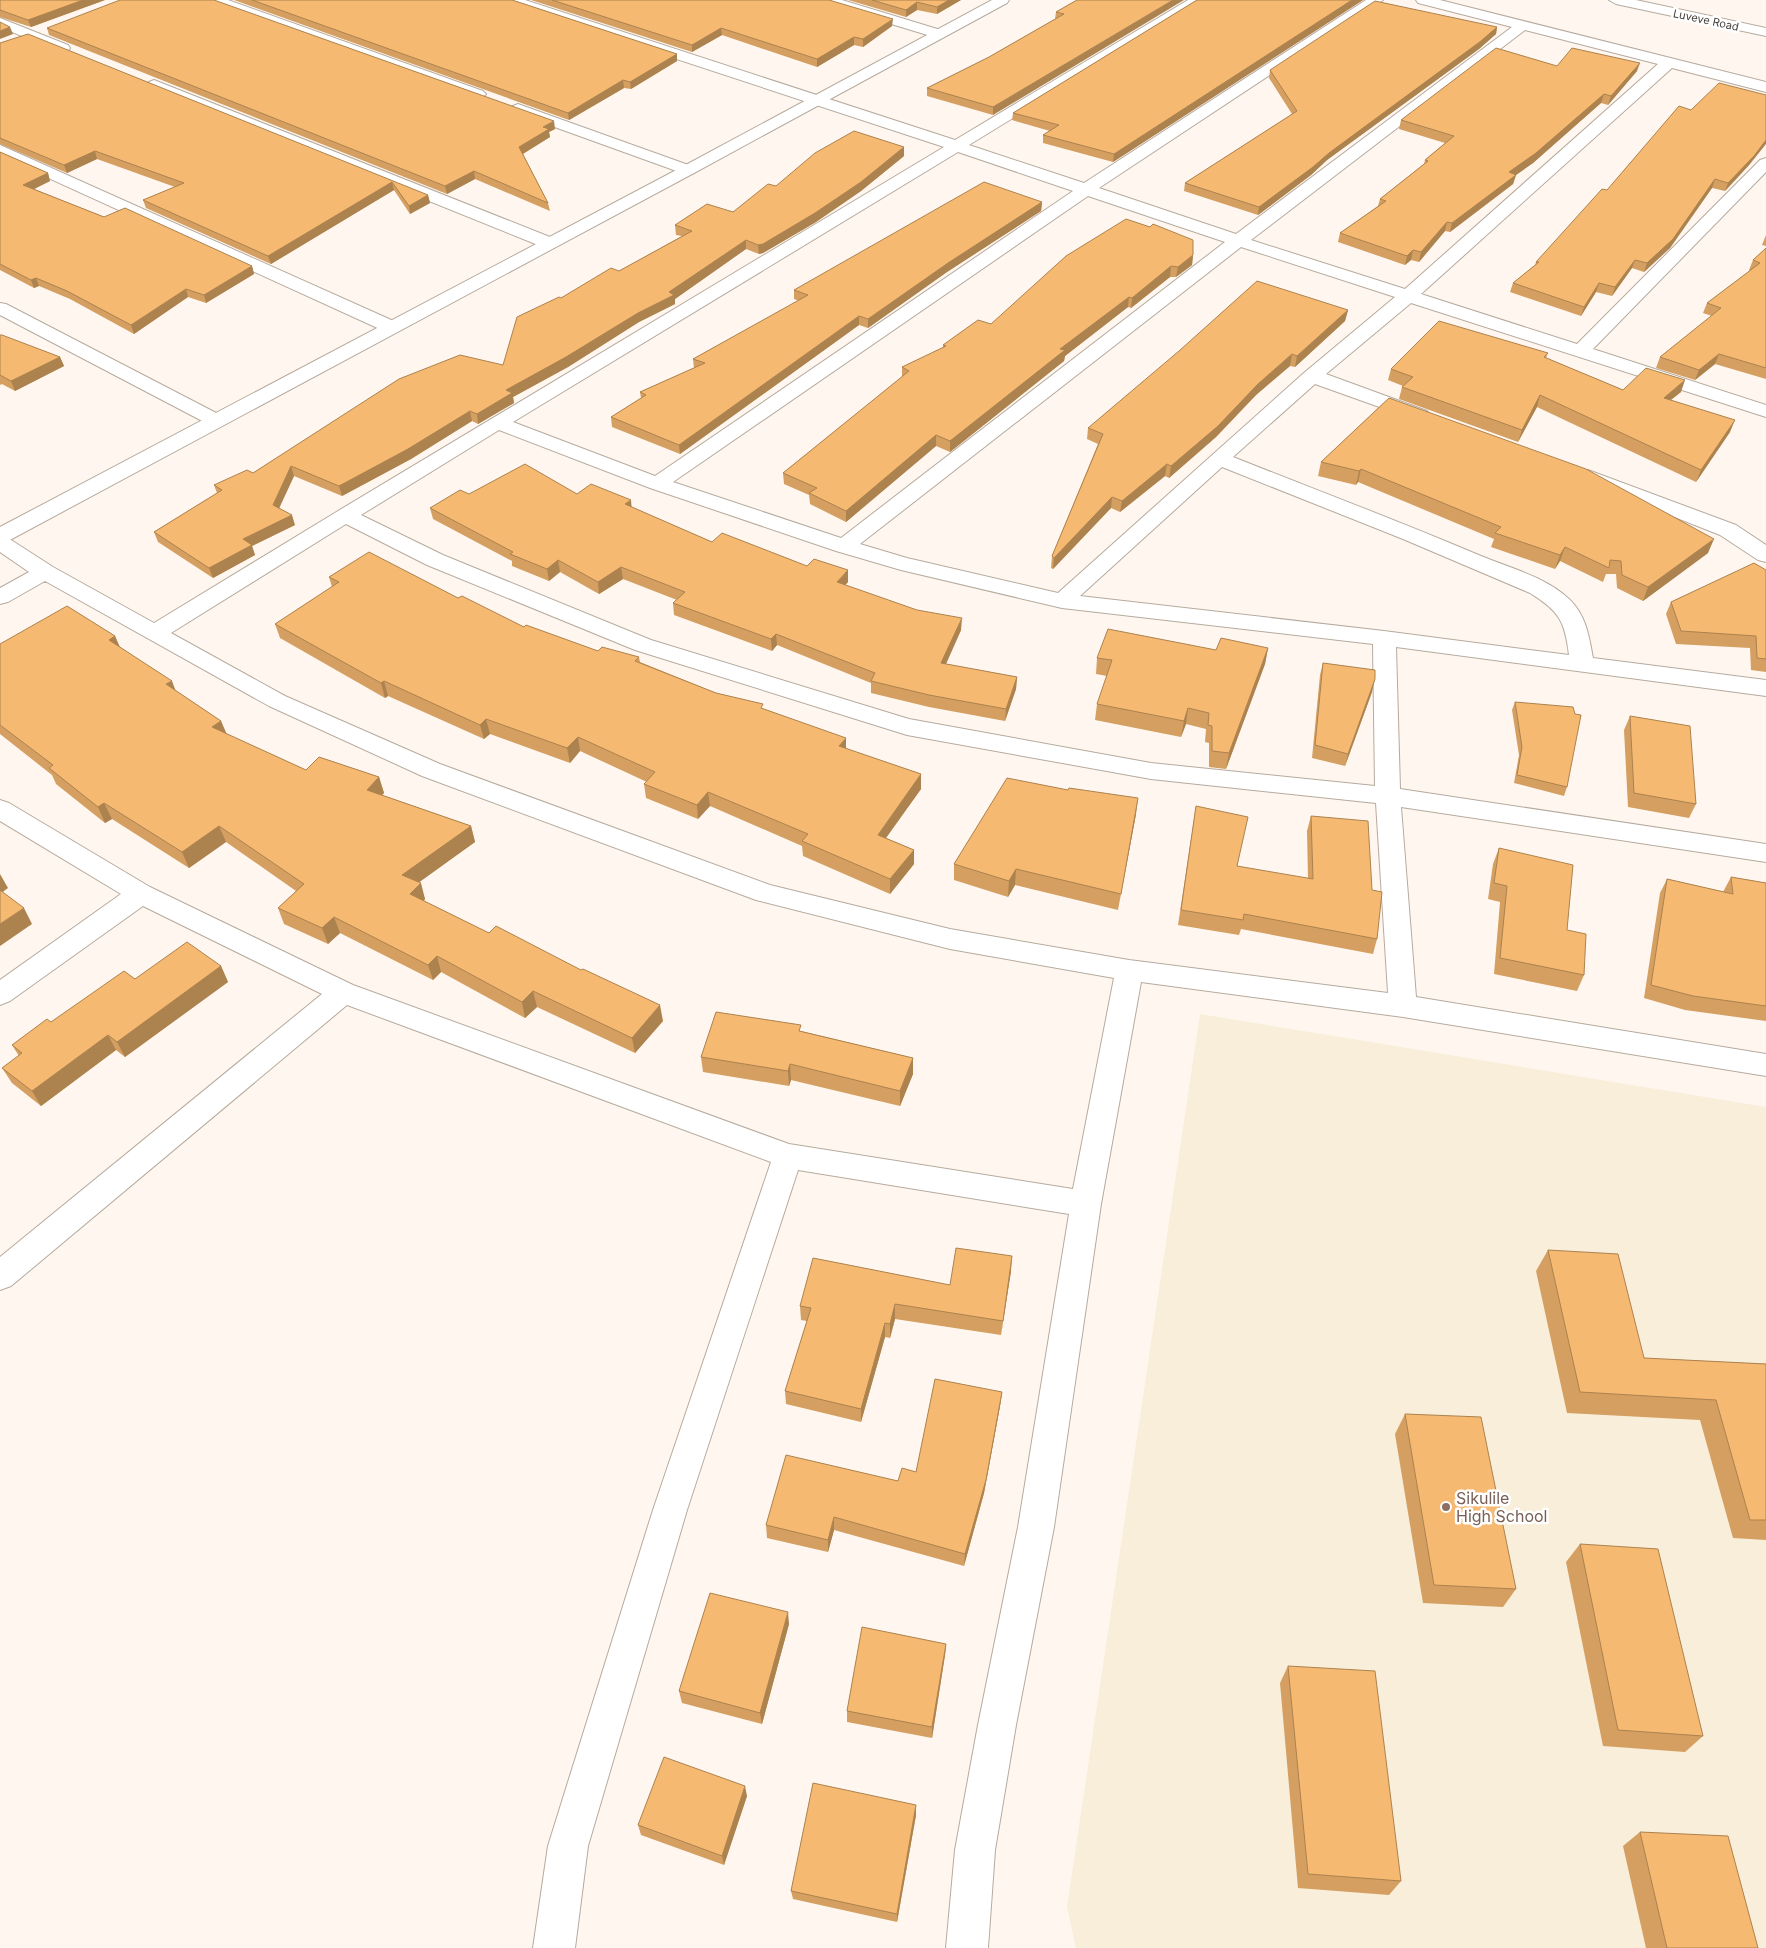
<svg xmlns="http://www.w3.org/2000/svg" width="1766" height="1948" font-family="Inter,sans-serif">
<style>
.education{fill:#f8eed9}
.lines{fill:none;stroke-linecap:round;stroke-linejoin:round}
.street-casing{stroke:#b6aa9e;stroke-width:2}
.secondary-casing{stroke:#b6aa9e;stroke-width:2}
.street{fill:#fff;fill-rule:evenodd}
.secondary{fill:#fff;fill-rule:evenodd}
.wall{fill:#d49f61}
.shaded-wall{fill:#ac824f}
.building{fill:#f6b971;stroke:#ac824f}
.education-dot{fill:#8d6e63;stroke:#fff;stroke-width:2}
.labels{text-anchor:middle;stroke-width:5;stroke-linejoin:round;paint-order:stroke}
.far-street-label{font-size:11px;fill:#413c37;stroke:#fff}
.near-education-label{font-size:16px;fill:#785e54;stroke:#fff;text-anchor:start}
</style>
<rect width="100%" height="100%" fill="#fff7ef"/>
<path class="education" d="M1200,1014L1766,1107V1948H1076L1067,1907Z"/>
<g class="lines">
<g class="street-casing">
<g id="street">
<path d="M208,0H228L483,91L486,94L483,97H473L210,3Z"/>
<path d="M504,0H525L955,140L1188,0H1205L969,145L1084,183L1366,0H1383L1099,188L1236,234L1512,27L1418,3L1416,0H1440L1766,82V92L1672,68L1421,294L1577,344L1760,160L1766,158V172L1593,349L1766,405V417L1411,303L1326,374L1427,411L1430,415L1427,419L1420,421L1413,419L1315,384L1233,457C1316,490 1399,521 1481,556C1510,568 1546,577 1569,599C1586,615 1589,636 1593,658L1766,680V696L1396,647L1400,789L1766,844V862L1401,807L1416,997L1766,1054V1076L1403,1017L1141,982L1101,1204L1054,1527L1016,1725L995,1850L988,1948H946L955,1850L978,1725L1018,1527L1069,1214L798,1170L687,1510L588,1846L575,1948H533L548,1846L653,1510L771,1162L347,1005L11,1286L0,1290V1257L322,994L143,906L10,1001L0,1005V980L121,894L0,821V800L9,803L150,887L353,985L789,1144L1073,1189L1114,978L950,949L756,900L422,776L269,706L45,581L8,602L0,604V588L29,572L0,552V537L8,538L53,567L154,623L338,511L944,147L506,3ZM1525,30L1658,64L1405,289L1251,240ZM958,152L1073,191L655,476L513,422ZM1088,196L1225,242L841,538L673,482ZM1241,247L1395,297L1305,372L1058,593L907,558L860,544ZM499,430L650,488L836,551L901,570L1062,608L1373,644L1375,786L1151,763L909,719L651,640L443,555L361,515ZM1222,467L1403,539L1530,593C1559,611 1565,621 1569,655L1384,631L1080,596ZM346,524L427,565L635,650L907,735L1151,779L1376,803L1388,993L1129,960L950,929L770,885L440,764L285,696L171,633Z"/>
<path d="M820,0H842L944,31L946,34L944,37H934L822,3Z"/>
<path d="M0,18L68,45L70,48L68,51H58L0,27Z"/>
<path d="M154,80L555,239L558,243L555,247L549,248L543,247L149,88L146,85L149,82Z"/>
<path d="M518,104L694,167L696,170L694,173H682L513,112L510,109L513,106Z"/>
<path d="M0,145L398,323L400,327L398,331L391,333L384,331L0,156Z"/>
<path d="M0,303L6,304L222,416L225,420L222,424L215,426L208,424L0,315Z"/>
<path d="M1588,470L1736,525L1766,545V562L1758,560L1720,535L1581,480L1578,476L1581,472Z"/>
</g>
</g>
<g class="secondary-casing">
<g id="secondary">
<path d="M992,0H1009L1007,3L694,173L8,541L0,542V527L682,167Z"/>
<path d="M1609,0H1636L1766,28V36L1616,4Z"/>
</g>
</g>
<use href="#street" class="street"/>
<use href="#secondary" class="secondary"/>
</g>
<g class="wall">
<path d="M0,0H105L31,27L0,17Z"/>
<path d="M234,0H512L677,54V61L631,89L624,88L569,120Z"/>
<path d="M531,0H829L892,26L863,47L854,45L817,67L722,35L692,52Z"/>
<path d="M848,0H961L937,14L917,10L906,17Z"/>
<path d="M1077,0L993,115L927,96V88L989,57L1055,19L1056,12Z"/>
<path d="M1197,0H1363L1113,162L1043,143V135L1050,131L1012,120L1013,113Z"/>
<path d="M1497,27L1496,34L1479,49L1327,160L1311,175L1258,215L1184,191L1185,183L1292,114L1269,78L1270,70Z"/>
<path d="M47,28L555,129L549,132L550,137L523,154L548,203L550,211L475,179L447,194L49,35Z"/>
<path d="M0,43L428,195L430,203L410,214L394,190L271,264L146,208L143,200L175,187L97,159L67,173L0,144Z"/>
<path d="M1557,66L1637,71L1608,105L1601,103L1533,163L1516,175L1513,184L1450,232L1445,231L1419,262L1411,260L1405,265L1338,242L1340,233L1378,206L1380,199L1424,164L1425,160L1445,143L1399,129L1401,120Z"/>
<path d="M0,152L48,173L50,181L34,189L104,217L252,266L254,274L206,303L188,297L134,334L70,299L39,286L34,288L0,270Z"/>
<path d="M904,156L861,191L816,222L763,253L759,254L746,249L675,299V304L639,322L568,367L513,397L514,403L478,424L472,421L411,459L342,496L294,476L279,508L295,525L252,546L255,555L213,578L158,542L154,532L217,493L214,485L253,473L503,365L561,298L619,271L682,236L676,235L675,225L733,212L776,186Z"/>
<path d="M1750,164L1725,191L1712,188L1670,248L1644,272L1632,268L1612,296L1596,292L1581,316L1510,292L1513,283L1535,265L1536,262L1607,190Z"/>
<path d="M1042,202L1041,211L947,272L868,328L859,325L680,454L612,427L611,417L641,398L640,392L694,368L693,359L799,301L794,299V290Z"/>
<path d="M1766,235V246L1762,245Z"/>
<path d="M1766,248V379L1715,364L1695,380L1656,368L1660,357L1712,316L1703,313L1707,303L1750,271L1749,270L1753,260Z"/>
<path d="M1193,255L1192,265L1176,277H1170L1131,308L1128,307L1065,356L1064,361L950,452L936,446L846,522L810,504L809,495L784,484L783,473L902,377V367L943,348V345L991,324Z"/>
<path d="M1348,310L1345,321L1295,367L1290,366L1256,395L1216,437L1169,478L1165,476L1120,512L1111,508L1053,569L1051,568L1052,556L1098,444L1087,439L1088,428Z"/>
<path d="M0,335L60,357L64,366L15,391L2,384L0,385Z"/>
<path d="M1548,353L1546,358L1623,390L1681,392L1671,400L1730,432L1696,482L1537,407L1518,442L1399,399L1402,387L1403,386L1388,380L1391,369Z"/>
<path d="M1389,398L1708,553L1643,601L1617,588L1616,574H1606L1603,582L1560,561L1555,569L1491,547L1494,539L1358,482L1356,485L1318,476L1321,462Z"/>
<path d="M469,494H577L631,507L712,542L848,582L845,585L961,630L946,664L1017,677L1016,689L1005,721L929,707L871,693V683L777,645L772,651L674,615L673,603L677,600L623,579L599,594L560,572L549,581L512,566V561L433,519L430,508Z"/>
<path d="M1766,570V672L1751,670L1750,648L1676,644L1666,614L1671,602Z"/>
<path d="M329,577L458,598L524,627L598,651L639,657L640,662L716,693L763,709L846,749L921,774V789L886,838L914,850V864L890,894L803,856L802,846L710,806L698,819L646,798L644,784L647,782L580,751L570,763L490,734L484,739L388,696L385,698L280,638L275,624L332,587Z"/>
<path d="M115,636L119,646L176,691L221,721L226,734L306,770L379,777L384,793L382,795L471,826L475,842L419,882L425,899L424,901L663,1021L635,1053L537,1007L525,1018L441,972L433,980L340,933L328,944L284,924L278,908L296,891L226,842L189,868L112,819L105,823L56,784L52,775L0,734V644Z"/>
<path d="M1268,648L1265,664L1226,769L1209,767V743L1205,742L1206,729L1186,724L1181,737L1095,720L1097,704L1107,676L1096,674L1097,658L1216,650Z"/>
<path d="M1323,663L1372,692L1345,766L1312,758L1320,675Z"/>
<path d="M1515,702L1567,787L1564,796L1514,783L1519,755L1512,710Z"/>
<path d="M1630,716L1696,804L1689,818L1628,807L1624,730Z"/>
<path d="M1196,806L1237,866L1308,879L1307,831L1311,816L1372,890L1377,939L1373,954L1241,929L1239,935L1178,925Z"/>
<path d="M1136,814L1118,910L1015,885L1008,897L954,880V864Z"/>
<path d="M1499,848L1584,975L1577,991L1494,974L1500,902L1488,899L1493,864Z"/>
<path d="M1731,877L1766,883V1021L1685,1010L1644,998L1660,893L1667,879L1723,892Z"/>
<path d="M221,966L228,982L125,1057L116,1050L41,1106L12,1083L2,1068L19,1056L12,1045L51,1022L135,979Z"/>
<path d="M801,1031L913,1058V1074L900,1106L791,1080L789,1086L703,1072L701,1057Z"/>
<path d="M1548,1250L1644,1358L1766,1364V1540L1733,1538L1700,1420L1567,1413L1536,1271Z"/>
<path d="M1011,1271L1001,1335L895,1319L890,1338L885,1337L861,1422L786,1404L785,1391L807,1321L801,1320L800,1306L950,1285Z"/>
<path d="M1002,1392L1000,1406L984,1493L964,1566L834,1530L828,1552L767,1538L766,1525L898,1481L916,1472Z"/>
<path d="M1405,1414L1516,1589L1503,1607L1423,1603L1395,1434Z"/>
<path d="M1580,1544L1703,1736L1685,1752L1603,1746L1566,1562Z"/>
<path d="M789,1624L762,1724L682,1703L679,1691Z"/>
<path d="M946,1644L945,1655L932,1738L847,1722V1711Z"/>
<path d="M1288,1666L1401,1881L1389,1895L1298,1888L1280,1683Z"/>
<path d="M747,1796L724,1865L641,1835L638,1825Z"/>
<path d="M916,1805V1815L897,1922L793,1899L791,1891Z"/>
<path d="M1640,1832L1758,1948H1646L1623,1846Z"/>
</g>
<g class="shaded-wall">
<path d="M83,0H105L31,27L28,20Z"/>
<path d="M949,0H961L937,14V7Z"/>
<path d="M1173,0H1184L993,115V107Z"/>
<path d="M1352,0H1363L1113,162L1114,154Z"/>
<path d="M917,2V10L906,17V10Z"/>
<path d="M893,19L892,26L863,47V39Z"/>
<path d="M10,27L13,34L0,39V31Z"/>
<path d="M1497,27L1496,34L1479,49L1327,160L1311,175L1258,215L1259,207L1329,153Z"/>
<path d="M721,28L722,35L692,52V45Z"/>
<path d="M854,37V45L817,67V59Z"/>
<path d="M677,54V61L631,89L630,82Z"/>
<path d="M1640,63L1637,71L1608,105L1611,96Z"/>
<path d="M623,80L624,88L569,120L568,113Z"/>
<path d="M1604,94L1601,103L1533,163L1516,175L1513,184L1450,232L1452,223L1509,172Z"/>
<path d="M554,121L555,129L549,132L550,137L521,155L519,147L543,127Z"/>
<path d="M1766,140V144L1750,164L1725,191L1728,183Z"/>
<path d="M904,147V156L861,191L816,222L763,253L759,254L758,245Z"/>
<path d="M95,151L97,159L67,173L64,165Z"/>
<path d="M474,171L475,179L447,194L445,186Z"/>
<path d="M48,173L50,181L26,193L23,185Z"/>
<path d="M1715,179L1712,188L1670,248L1644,272L1647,263Z"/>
<path d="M392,182L394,190L271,264L268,256Z"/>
<path d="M428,195L430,203L410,214L409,206Z"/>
<path d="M1042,202L1041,211L947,272L868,328V319L948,263Z"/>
<path d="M1447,222L1445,231L1419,262L1421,252Z"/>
<path d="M746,240V249L675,299V304L639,322L568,367L513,397L514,403L478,424L477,414L506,390L669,292Z"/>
<path d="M1413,250L1411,260L1405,265L1407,256Z"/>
<path d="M1193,255L1192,265L1176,277L1178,267Z"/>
<path d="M1635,260L1632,268L1612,296L1615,287Z"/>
<path d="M252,266L254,274L206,303L204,295Z"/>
<path d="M1171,266L1170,277L1131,308L1132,298Z"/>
<path d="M36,278L39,286L34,288L31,280Z"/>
<path d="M1599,283L1596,292L1581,316L1584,307Z"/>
<path d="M186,289L188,297L134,334L131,325Z"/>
<path d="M1129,297L1128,307L1065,356L1064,361L950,452V441L1060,349Z"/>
<path d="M1348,310L1345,321L1295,367L1297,356Z"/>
<path d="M859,316V325L680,454L679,445Z"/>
<path d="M1292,354L1290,366L1256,395L1216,437L1169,478L1171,466L1258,384Z"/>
<path d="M1719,354L1715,364L1695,380L1699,370Z"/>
<path d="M60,357L64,366L15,391L11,381Z"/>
<path d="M1685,380L1681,392L1659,409L1664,398Z"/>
<path d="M1540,395L1537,407L1518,442L1522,430Z"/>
<path d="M470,411L472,421L411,459L342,496L339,486Z"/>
<path d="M1735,420L1730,432L1696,482L1701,470Z"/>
<path d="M936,435V446L846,522V511Z"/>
<path d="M1167,464L1165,476L1120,512L1122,501Z"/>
<path d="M291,466L294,476L276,515L273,505Z"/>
<path d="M1361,469L1358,482L1356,485L1359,471Z"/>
<path d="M1112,497L1111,508L1053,569L1054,558Z"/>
<path d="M631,500L632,512L625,504Z"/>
<path d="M292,515L295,525L252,546L255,555L213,578L209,568L243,539Z"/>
<path d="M1714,539L1708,553L1643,601L1648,587Z"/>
<path d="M1565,547L1560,561L1555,569L1560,555Z"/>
<path d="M558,560L560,572L549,581L547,569Z"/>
<path d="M621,567L623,579L599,594L598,582Z"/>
<path d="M848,570V582L837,594V582Z"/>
<path d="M962,618L961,630L941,675V663Z"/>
<path d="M776,634L777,645L772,651L771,639Z"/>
<path d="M115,636L122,652L109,640Z"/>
<path d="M1268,648L1265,664L1226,769L1229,753Z"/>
<path d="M1017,677L1016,689L1005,721L1006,709Z"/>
<path d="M1375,679L1372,692L1345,766L1348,754Z"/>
<path d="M172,681L178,697L166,684Z"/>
<path d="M384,681L388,696L385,698L381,683Z"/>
<path d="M1188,708L1186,724L1181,737L1184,721Z"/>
<path d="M486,719L490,734L484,739L480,725Z"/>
<path d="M221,721L228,737L212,727Z"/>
<path d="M578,737L580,751L570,763L567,748Z"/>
<path d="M846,738V752L839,746Z"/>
<path d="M921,774V789L878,849V835Z"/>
<path d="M379,777L384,793L372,806L367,790Z"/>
<path d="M708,792L710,806L698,819L697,805Z"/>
<path d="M1138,798L1136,814L1118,910L1121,894Z"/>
<path d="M104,803L112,819L105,823L98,807Z"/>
<path d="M219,826L226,842L189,868L182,852Z"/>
<path d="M471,826L475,842L407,891L402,875Z"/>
<path d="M914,850V864L890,894V879Z"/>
<path d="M1016,869L1015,885L1008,897L1009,881Z"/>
<path d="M0,874L8,888L0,894Z"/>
<path d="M421,883L425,899L415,910L410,894Z"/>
<path d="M24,908L32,924L0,946V924Z"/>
<path d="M334,917L340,933L328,944L322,928Z"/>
<path d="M437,956L441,972L433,980L428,965Z"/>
<path d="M221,966L228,982L125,1057L117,1042Z"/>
<path d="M533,991L537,1007L525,1018L522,1002Z"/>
<path d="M660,1005L663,1021L635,1053L632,1038Z"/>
<path d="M108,1035L116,1050L41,1106L32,1091Z"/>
<path d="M913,1058V1074L900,1106V1091Z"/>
<path d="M790,1064L791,1080L789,1086L788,1071Z"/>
<path d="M1012,1256L1011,1271L1001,1335L1003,1321Z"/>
<path d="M895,1304V1319L890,1338V1324Z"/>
<path d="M885,1323V1337L861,1422V1409Z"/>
<path d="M1002,1392L1000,1406L984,1493L964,1566L965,1554Z"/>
<path d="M834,1517V1530L828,1552V1540Z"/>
<path d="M788,1612L789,1624L762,1724L760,1713Z"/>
<path d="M946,1644L945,1655L932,1738V1727Z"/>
<path d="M745,1786L747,1796L724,1865L722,1856Z"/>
<path d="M916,1805V1815L897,1922V1914Z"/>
</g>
<g class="building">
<path d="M0,0H83L28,20L0,10Z"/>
<path d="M120,0H214L554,121L543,127L549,129L519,147L548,203L474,171L445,186L47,28Z"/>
<path d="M252,0H512L677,54L630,82L623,80L568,113Z"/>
<path d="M552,0H829L893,19L863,39L854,37L817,59L721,28L692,45Z"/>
<path d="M872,0H949L937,7L917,2L906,10Z"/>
<path d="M1077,0H1173L993,107L927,88L989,57L1064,14L1056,12Z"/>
<path d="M1197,0H1352L1114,154L1043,135L1059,125L1013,113Z"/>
<path d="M1375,1L1497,27L1481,41L1329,153L1313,167L1259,207L1185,183L1297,111L1270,70Z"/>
<path d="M0,22L10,27L0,31Z"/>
<path d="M28,34L428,195L409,206L392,182L268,256L143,200L184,183L95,151L64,165L0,138V43Z"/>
<path d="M1496,48L1557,66L1572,48L1640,63L1611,96L1604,94L1536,153L1509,172L1516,175L1452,223L1447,222L1421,252L1413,250L1407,256L1340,233L1386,201L1380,199L1428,161L1425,160L1454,136L1401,120Z"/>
<path d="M1719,83L1766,95V140L1754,156L1728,183L1715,179L1673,239L1647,263L1635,260L1615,287L1599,283L1584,307L1513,283L1539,262H1536L1602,189L1607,190L1679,106L1691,110Z"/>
<path d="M854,131L904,147L861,182L815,213L763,244L758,245L746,240L669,292L674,295L638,313L566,357L506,390L512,393L477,414L470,411L408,449L339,486L291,466L273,505L292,515L243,539L252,545L209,568L154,532L222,490L214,485L247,470L253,473L399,379L460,355L503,365L517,317L559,297L561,298L611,268L619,271L692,231L675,225L707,204L733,212L768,184L776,186L815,153Z"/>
<path d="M0,152L48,173L23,185L104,217L125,208L252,266L204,295L186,289L131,325L67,291L36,278L31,280L0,264Z"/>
<path d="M984,182L1042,202L948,263L868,319L859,316L679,445L611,417L646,395L640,392L705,363L693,359L808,295L794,290Z"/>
<path d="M1126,219L1150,227L1153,224L1193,240V255L1178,267L1171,266L1132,298L1129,297L1060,349L1065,350L950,441L936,435L846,511L809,493L817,488L783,473L909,371L902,367L946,346L943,345L978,320L991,324L1066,256Z"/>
<path d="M1766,248V368L1719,354L1699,370L1660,357L1721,308L1707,303L1760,263L1753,260Z"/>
<path d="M1257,281L1348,310L1297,356L1292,354L1258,384L1218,426L1171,466L1167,464L1122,501L1112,497L1054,558L1052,556L1103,434L1088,428L1179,351Z"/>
<path d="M1439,321L1548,353L1544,357L1623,390L1646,368L1685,380L1664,398L1735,420L1701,470L1540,395L1522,430L1402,387L1413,377L1391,369Z"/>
<path d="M0,335H2L60,357L11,381L0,375Z"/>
<path d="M1389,398L1586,469L1714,539L1648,587L1622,575L1621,561L1610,560L1609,568L1565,547L1560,555L1495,533L1501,527L1361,469L1359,471L1321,462Z"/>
<path d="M525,464L577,494L591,484L631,500L625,504L712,542L722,533L807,566L814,559L848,570L837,582L917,610L962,618L941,663L1017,677L1006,709L929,695L871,681L875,673L776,634L771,639L673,603L685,592L621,567L598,582L558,560L547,569L510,554L513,552L430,508L460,490L469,494Z"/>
<path d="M369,552L458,598L462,596L524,627L526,625L598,651L602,647L639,657L635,661L716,693L763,704L761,708L846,738L839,746L921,774L878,835L914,850L890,879L802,841L808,834L708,792L697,805L644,784L655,772L578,737L567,748L486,719L480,725L384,681L381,683L275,624L339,582L329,577Z"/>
<path d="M1754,563L1766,570V659L1757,658L1756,636L1681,631L1671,602Z"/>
<path d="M67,606L115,636L109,640L172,681L166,684L221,721L212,727L306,770L319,757L379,777L367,790L471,826L402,875L421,883L410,894L489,933L496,926L581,970L583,969L660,1005L632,1038L533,991L522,1002L437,956L428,965L334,917L322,928L278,908L304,884L219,826L182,852L104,803L98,807L49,768L53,765L0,725V644Z"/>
<path d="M1108,629L1216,650L1221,638L1268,648L1229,753L1212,751V726L1208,725L1209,713L1188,708L1184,721L1097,704L1112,660L1097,658Z"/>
<path d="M1323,663L1375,670V679L1348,754L1315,745Z"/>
<path d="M1515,702L1573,707L1575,714L1581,715L1567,787L1517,775L1522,747Z"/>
<path d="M1630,716L1690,726L1696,804L1634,793Z"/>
<path d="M1007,778L1068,790L1069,788L1138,798L1121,894L1016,869L1009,881L954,864Z"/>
<path d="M1196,806L1248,817L1237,866L1313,879L1311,816L1368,821L1372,890L1382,892L1377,939L1244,914L1243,920L1181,910Z"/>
<path d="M1499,848L1573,865L1567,930L1586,934L1584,975L1500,958L1507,886L1494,883Z"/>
<path d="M1731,877L1766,883V1006L1693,996L1651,985L1667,879L1733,894Z"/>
<path d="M0,890L24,908L0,924Z"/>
<path d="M187,942L221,966L117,1042L108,1035L32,1091L2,1068L22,1053L12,1045L47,1019L51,1022L124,971L135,979Z"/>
<path d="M716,1012L801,1025L799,1031L913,1058L900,1091L790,1064L788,1071L701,1057Z"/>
<path d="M956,1248L1012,1256L1003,1321L895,1304L890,1324L885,1323L861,1409L785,1391L811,1308L800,1306L813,1258L950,1285Z"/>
<path d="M1548,1250L1618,1254L1644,1358L1766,1364V1520H1750L1716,1400L1580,1392Z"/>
<path d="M935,1379L1002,1392L986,1480L965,1554L834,1517L828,1540L766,1525L786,1455L898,1481L902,1468L916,1472Z"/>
<path d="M1405,1414L1481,1417L1516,1589L1434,1585Z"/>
<path d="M1580,1544L1658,1549L1703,1736L1618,1730Z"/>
<path d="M710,1593L788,1612L760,1713L679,1691Z"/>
<path d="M862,1627L946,1644L932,1727L847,1711Z"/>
<path d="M1288,1666L1375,1671L1401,1881L1308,1874Z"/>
<path d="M664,1757L745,1786L722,1856L638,1825Z"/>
<path d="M813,1783L916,1805L897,1914L791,1891Z"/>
<path d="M1640,1832L1728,1836L1758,1948H1667Z"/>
</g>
<circle class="education-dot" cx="1446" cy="1507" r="5"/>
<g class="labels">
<g class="far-street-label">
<text transform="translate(1706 20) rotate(12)" y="4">Luveve Road</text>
</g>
<g class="near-education-label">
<text x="1456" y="1504">Sikulile<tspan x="1456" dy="18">High School</tspan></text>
</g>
</g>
</svg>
